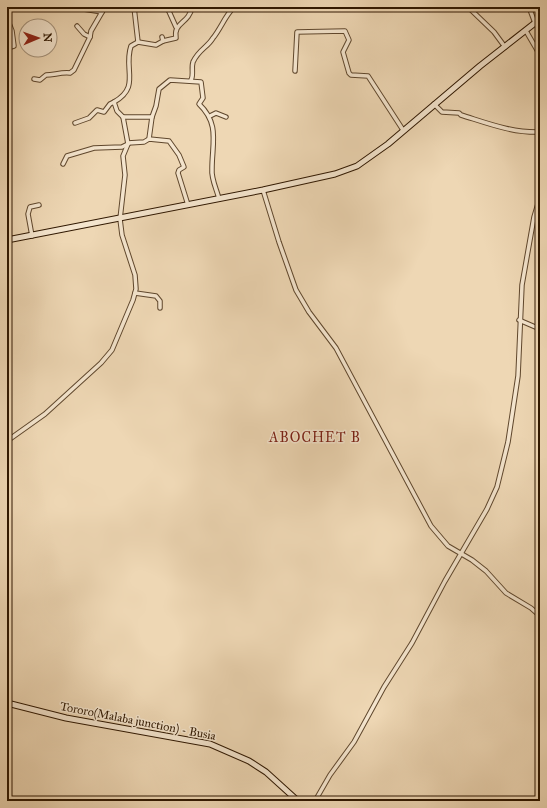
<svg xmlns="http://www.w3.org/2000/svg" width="547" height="808" font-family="'IM FELL Great Primer',serif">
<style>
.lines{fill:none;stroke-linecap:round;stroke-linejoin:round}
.minor-casing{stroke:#5f472d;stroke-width:5.5}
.secondary-casing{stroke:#2f1700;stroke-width:7}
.minor{stroke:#f4e5ce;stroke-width:3.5}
.secondary{stroke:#f4e5ce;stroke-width:5}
.labels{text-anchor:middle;stroke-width:3;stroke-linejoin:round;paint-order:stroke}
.street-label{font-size:12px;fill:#2f1700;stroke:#f4e5ce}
.quarter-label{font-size:14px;letter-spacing:1px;fill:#7a1f14;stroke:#f4e5ce}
</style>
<rect width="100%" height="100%" fill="#eed7b4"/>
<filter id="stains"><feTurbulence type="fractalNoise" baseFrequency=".005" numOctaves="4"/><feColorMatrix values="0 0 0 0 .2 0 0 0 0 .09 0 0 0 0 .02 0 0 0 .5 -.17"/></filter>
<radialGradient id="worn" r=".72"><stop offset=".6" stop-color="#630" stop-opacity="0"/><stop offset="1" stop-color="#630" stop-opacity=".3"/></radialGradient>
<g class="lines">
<g class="minor-casing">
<g id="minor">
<path d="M71,7L102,12"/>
<path d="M134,7L138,42"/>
<path d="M167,7L176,27"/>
<path d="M468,7L494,32L505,47"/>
<path d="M529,7L535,23"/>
<path d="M7,18L12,31L14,46L7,48"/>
<path d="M77,26L84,34L90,37"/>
<path d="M526,31L540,55"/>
<path d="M163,41L176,38C173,22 189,24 192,7"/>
<path d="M295,71L297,32L345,31L349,40L343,52L349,73L351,75L368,76L403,130"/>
<path d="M34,79L40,80L46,75C54,75 61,72 70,73L74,70L90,37L91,31L105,7"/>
<path d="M191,80C194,75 191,68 193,62C199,49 207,48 213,38C221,28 225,16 234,7"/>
<path d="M434,104L442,112L459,113L461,115C487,123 512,133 540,132"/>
<path d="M210,116L216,113L226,117"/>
<path d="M152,117H123L117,111L114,102C141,87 123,69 131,46L138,42L156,45L163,41L162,37"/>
<path d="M75,123L89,118L97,110L104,112L110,104L114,102"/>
<path d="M149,139L152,117L156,106L159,89L170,80L201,82L203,98L199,104C220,124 212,143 212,169C211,179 217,190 219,199"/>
<path d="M128,143L144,142L149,139L169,141L179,155L184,167L179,170L178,173L188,205"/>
<path d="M63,164L67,156L94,148L122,147L128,144"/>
<path d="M263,190L279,242L296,290L309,312L336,348L431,526L448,546L472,560L486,571L506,593L531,608L540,616"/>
<path d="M32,236L28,214L30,207L39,205"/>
<path d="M135,293L156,296L160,301V308"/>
<path d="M519,320L540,329"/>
<path d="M7,441L45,414L101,363L112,350L133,300L136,289L135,275L122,235L120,219L125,175L123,156L128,144L123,117"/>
<path d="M315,801L330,775L354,742L384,687L412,643L445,581L487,509L497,487L508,442L518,376L522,285L534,217L540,197"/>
</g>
</g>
<g class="secondary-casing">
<g id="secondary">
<path d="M7,240L263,190L335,174L357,166L388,144L480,66L540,19"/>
<path d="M7,703L66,718L210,744L249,761L266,772L298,801"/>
</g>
</g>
<use href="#minor" class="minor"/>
<use href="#secondary" class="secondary"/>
</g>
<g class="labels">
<g class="street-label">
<text transform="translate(138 721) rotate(11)" y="4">Tororo(Malaba junction) - Busia</text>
</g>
<g class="quarter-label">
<text x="315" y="442">ABOCHET B</text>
</g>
</g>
<rect width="547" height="808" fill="none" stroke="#eed7b4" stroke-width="24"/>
<rect x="8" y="8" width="531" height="792" fill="none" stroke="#2f1700" stroke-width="2"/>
<rect x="12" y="12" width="523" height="784" fill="none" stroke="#2f1700"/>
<g transform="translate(38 38) rotate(88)"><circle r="19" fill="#f4e5ce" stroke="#a5937c"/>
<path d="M0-3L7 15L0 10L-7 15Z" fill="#8f2418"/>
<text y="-6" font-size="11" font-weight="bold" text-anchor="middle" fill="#2f1700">N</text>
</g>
<rect width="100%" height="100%" filter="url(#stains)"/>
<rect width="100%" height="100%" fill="url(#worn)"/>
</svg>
